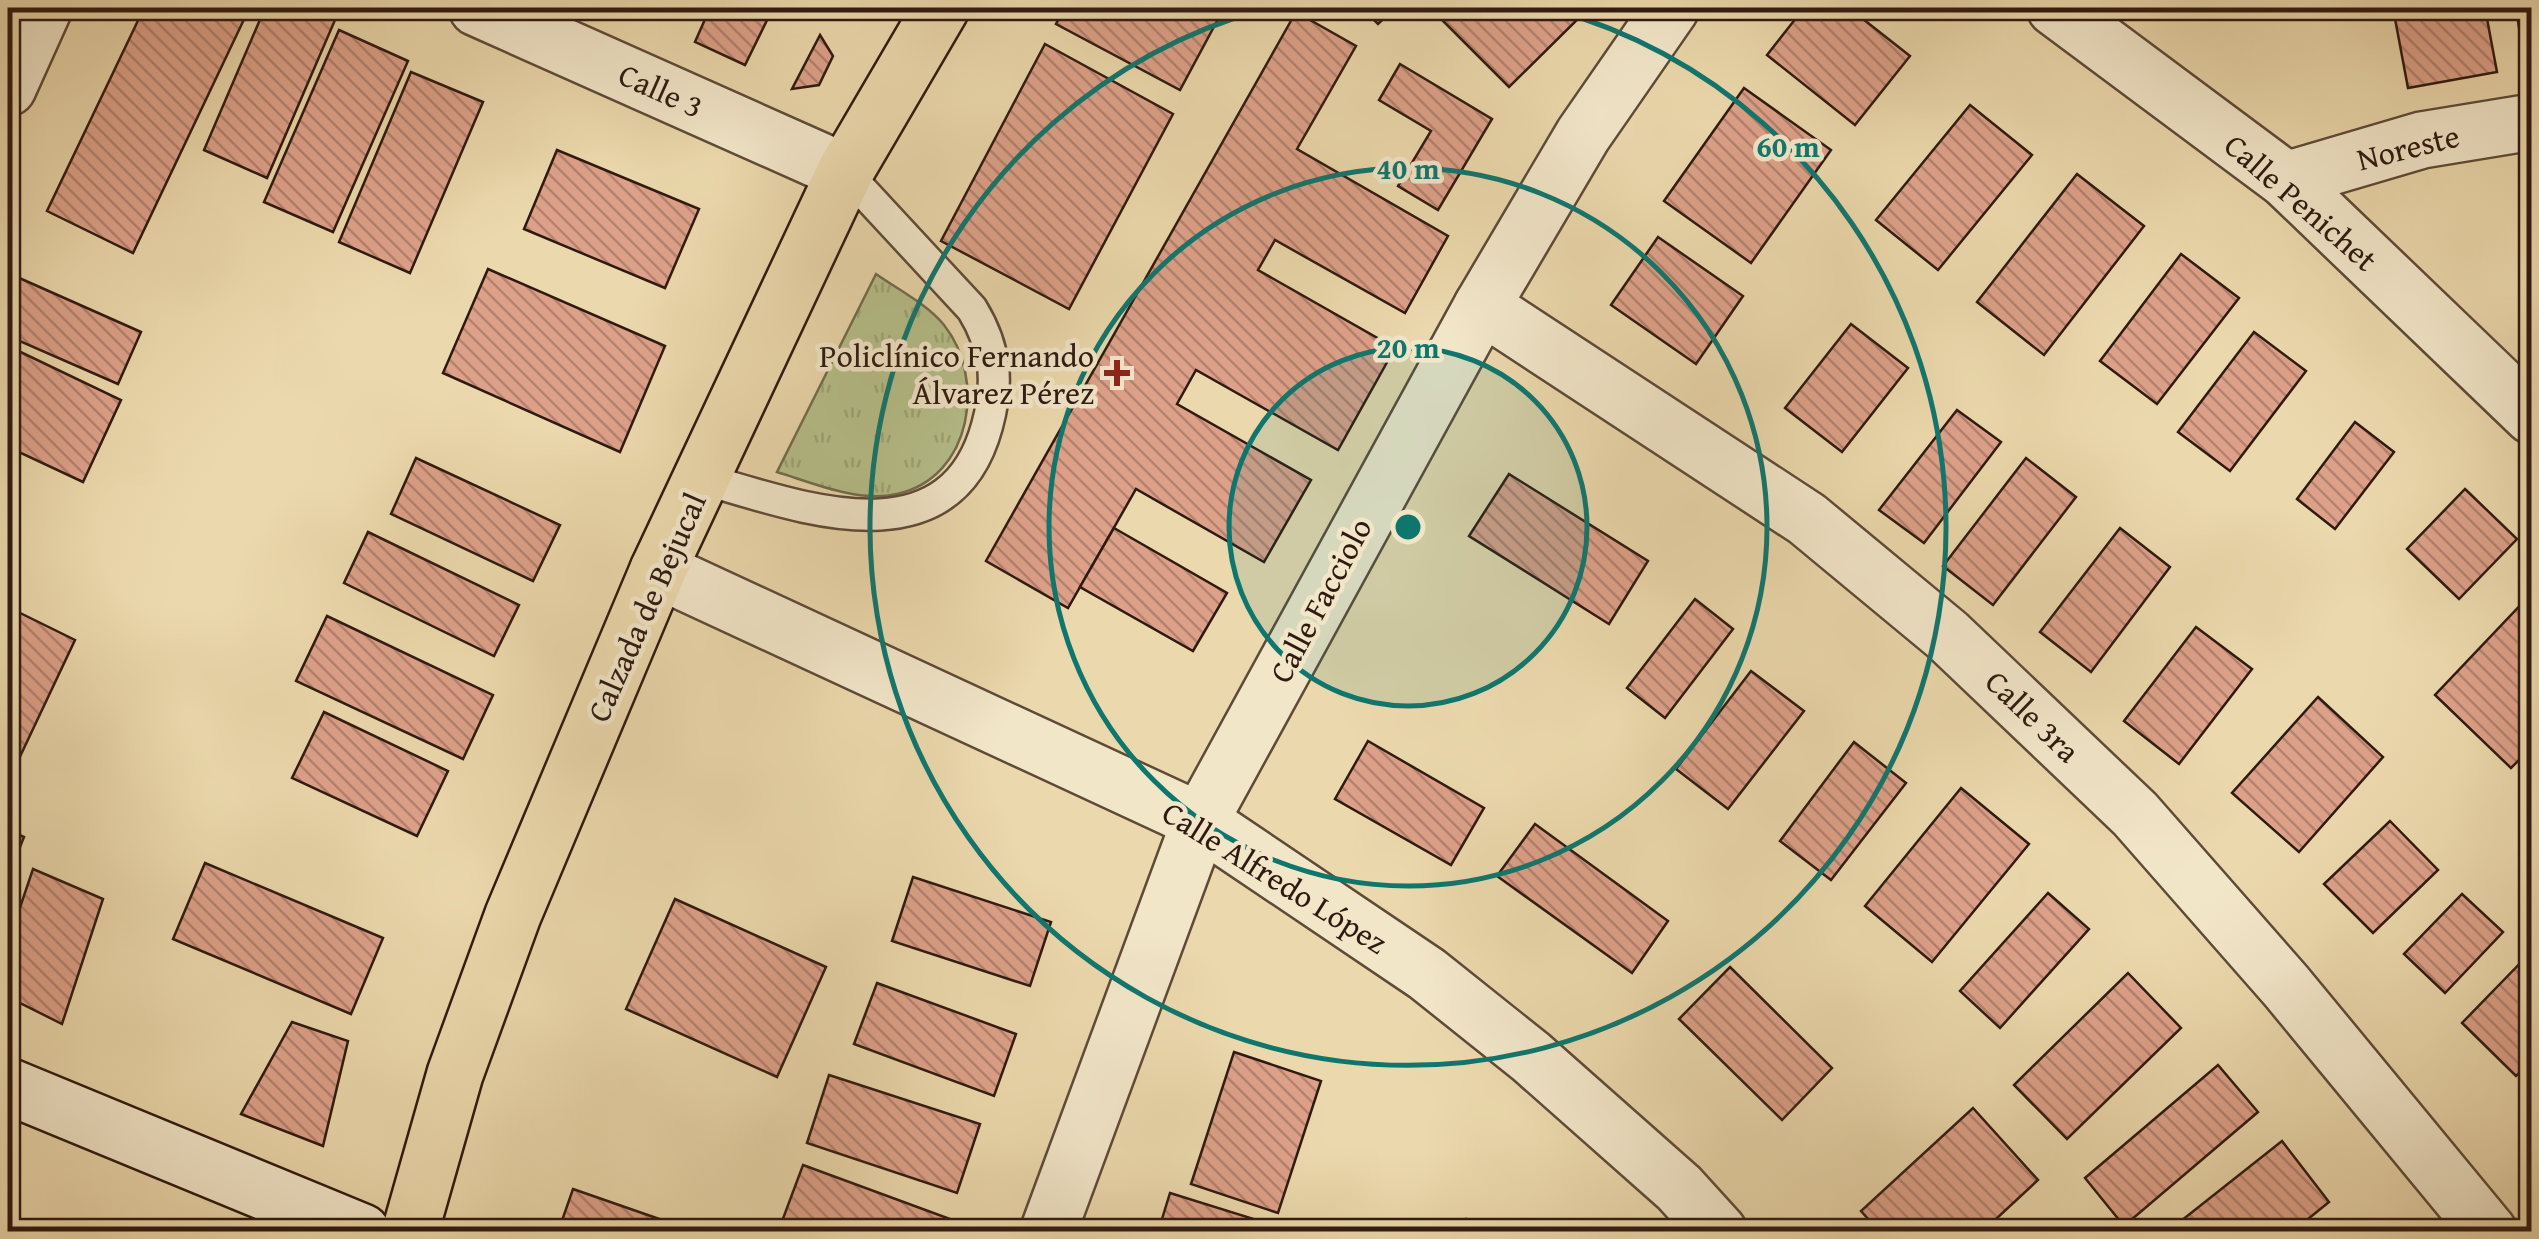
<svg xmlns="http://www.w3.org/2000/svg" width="2539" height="1239" font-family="'Gentium Book Plus',serif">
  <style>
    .grass { fill: url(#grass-tufts); stroke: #726c4e; stroke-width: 2.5 }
    .building { fill: url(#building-back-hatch); stroke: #2f1a11; stroke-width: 2.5 }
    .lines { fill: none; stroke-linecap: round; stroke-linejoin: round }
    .lane-casing { stroke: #5e4a38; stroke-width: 35 }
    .street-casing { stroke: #5e4a38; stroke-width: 60 }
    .secondary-casing { stroke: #2f1a11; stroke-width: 60 }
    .primary-casing { stroke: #2f1a11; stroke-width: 60 }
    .lane { stroke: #f2e6c9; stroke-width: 30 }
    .street { stroke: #f2e6c9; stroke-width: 55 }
    .secondary { stroke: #f2e6c9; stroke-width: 55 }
    .primary { stroke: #ebd8ac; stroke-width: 55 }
    .ring { fill: none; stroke: #0f766e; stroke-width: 5 }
    .poi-dot { fill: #8f2418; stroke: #f2e6c9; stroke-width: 4 }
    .labels { text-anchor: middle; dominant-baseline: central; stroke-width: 9; stroke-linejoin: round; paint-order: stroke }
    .street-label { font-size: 32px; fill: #2f1a11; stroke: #f2e6c9 }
    .poi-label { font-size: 32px; fill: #2f1a11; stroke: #f2e6c9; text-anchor: end }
    .centre { fill: #0f766e; stroke: #f2e6c9; stroke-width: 5 }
    .ring-label { font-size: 30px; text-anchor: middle; font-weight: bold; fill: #0f766e; stroke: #f2e6c9; stroke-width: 9; stroke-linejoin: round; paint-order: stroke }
  </style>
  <defs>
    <pattern id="grass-tufts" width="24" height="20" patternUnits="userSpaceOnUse" patternTransform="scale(2.5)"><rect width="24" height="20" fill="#b6bf8a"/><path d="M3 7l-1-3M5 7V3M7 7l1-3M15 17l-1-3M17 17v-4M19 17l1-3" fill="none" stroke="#9da476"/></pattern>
    <pattern id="building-back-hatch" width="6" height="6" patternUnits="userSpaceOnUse" patternTransform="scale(2.5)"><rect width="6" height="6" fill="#dda189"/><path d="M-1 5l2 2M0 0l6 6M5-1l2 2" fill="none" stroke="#b4826f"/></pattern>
  </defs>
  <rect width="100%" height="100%" fill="#ebd8ac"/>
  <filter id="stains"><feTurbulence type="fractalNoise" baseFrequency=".002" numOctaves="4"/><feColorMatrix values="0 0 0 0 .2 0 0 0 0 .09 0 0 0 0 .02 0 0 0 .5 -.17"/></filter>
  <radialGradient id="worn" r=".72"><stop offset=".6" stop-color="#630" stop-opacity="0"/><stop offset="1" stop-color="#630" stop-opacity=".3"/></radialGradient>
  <path class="grass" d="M876 274C897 289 927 304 944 325 986 378 973 477 897 494 859 503 813 483 777 472Z"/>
  <g class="building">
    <path d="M144 8 248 11 133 253 47 211Z"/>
    <path d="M265 8H306L335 20 267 178 204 150Z"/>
    <path d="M710 8H773L745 65 695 42Z"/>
    <path d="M1064 8H1224L1180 90 1056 24Z"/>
    <path d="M1362 8H1395L1378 24Z"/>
    <path d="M1430 8H1589L1509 87Z"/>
    <path d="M1804 8H1849L1910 56 1855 125 1767 55Z"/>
    <path d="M2393 8H2485L2497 72 2408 88Z"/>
    <path d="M2516 8H2532V53L2523 54Z"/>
    <path d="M1296 12 1356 46 1297 149 1448 236 1405 313 1275 240 1258 270 1395 348 1338 450 1196 370 1177 404 1311 480 1264 562 1136 489 1068 608 986 561Z"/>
    <path d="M339 30 408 61 333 232 264 202Z"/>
    <path d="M820 35 833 56 819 85 792 89Z"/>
    <path d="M1045 44 1173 114 1069 309 941 241Z"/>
    <path d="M1400 64 1492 119 1438 210 1398 186 1431 131 1379 100Z"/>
    <path d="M411 72 483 102 410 273 339 242Z"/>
    <path d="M1744 88 1831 150 1751 263 1664 201Z"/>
    <path d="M1970 105 2032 155 1938 270 1876 220Z"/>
    <path d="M557 150 699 209 665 288 524 229Z"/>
    <path d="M2077 174 2144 226 2044 355 1977 302Z"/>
    <path d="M1658 237 1743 296 1696 364 1611 305Z"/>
    <path d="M2181 254 2239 298 2157 404 2100 361Z"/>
    <path d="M488 269 665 346 620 452 443 373Z"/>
    <path d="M8 273 141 332 118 384 8 336Z"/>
    <path d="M1851 324 1908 368 1842 452 1785 408Z"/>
    <path d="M2254 332 2306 371 2230 471 2178 432Z"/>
    <path d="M8 346 121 400 83 482 8 447Z"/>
    <path d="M1957 410 2001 442 1924 543 1879 510Z"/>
    <path d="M2355 422 2394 452 2335 529 2297 499Z"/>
    <path d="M416 458 560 525 533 581 391 514Z"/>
    <path d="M2026 458 2076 497 1993 605 1943 566Z"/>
    <path d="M1509 474 1648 561 1609 624 1469 536Z"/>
    <path d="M2465 489 2517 539 2459 599 2407 549Z"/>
    <path d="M1114 528 1227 593 1193 651 1080 587Z"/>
    <path d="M2120 528 2170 567 2091 672 2040 632Z"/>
    <path d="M368 532 519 605 494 656 344 583Z"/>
    <path d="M2532 593V747L2511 768 2435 695Z"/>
    <path d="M1695 599 1733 629 1665 718 1627 688Z"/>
    <path d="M8 607 75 640 8 782Z"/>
    <path d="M327 616 493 695 463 759 296 681Z"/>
    <path d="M2196 627 2252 669 2179 764 2124 721Z"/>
    <path d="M1751 671 1804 711 1728 809 1676 769Z"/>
    <path d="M2318 697 2383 757 2299 852 2232 793Z"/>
    <path d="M324 712 448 771 417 836 292 778Z"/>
    <path d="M1368 741 1484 808 1451 865 1335 799Z"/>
    <path d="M1854 742 1906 783 1831 880 1780 841Z"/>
    <path d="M1961 788 2029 844 1932 962 1865 906Z"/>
    <path d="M2390 821 2438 870 2373 933 2324 884Z"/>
    <path d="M1535 824 1668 921 1632 973 1497 876Z"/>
    <path d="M8 830 24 837 8 878Z"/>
    <path d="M205 863 383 938 351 1014 173 939Z"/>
    <path d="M33 869 103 899 62 1024 8 997V943Z"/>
    <path d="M913 877 1051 922 1030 986 892 941Z"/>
    <path d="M2048 893 2089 929 2000 1028 1960 991Z"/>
    <path d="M2462 894 2503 932 2445 993 2404 954Z"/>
    <path d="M675 899 826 967 777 1077 626 1009Z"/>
    <path d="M2532 951V1061L2516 1076 2462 1023Z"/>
    <path d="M1730 967 1832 1068 1782 1120 1679 1019Z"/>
    <path d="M2128 973 2181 1028 2067 1139 2014 1085Z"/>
    <path d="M877 983 1016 1034 994 1096 854 1044Z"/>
    <path d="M292 1022 348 1041 323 1146 241 1114Z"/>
    <path d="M1234 1052 1321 1081 1278 1213 1191 1184Z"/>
    <path d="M2218 1065 2258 1112 2124 1226 2085 1178Z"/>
    <path d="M829 1075 980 1124 957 1193 807 1143Z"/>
    <path d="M1973 1108 2038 1180 1982 1232H1880L1861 1211Z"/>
    <path d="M2282 1141 2329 1202 2292 1232H2167Z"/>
    <path d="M803 1165 950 1219 945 1232H778Z"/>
    <path d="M573 1189 688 1229V1232H558Z"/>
    <path d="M1170 1193 1276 1226 1274 1232H1158Z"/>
    <path d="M1466 1219 1480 1232H1455Z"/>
  </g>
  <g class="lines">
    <defs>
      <path id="lane" d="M703 479C798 506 949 565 987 426 999 383 996 348 972 309L845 172"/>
      <g id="street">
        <path d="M477 8 845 172"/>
        <path d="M2055 8 2286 180 2532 416"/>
        <path d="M8 88 44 8"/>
        <path d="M2286 180 2422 140 2532 122"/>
        <path d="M1482 306 1807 519 1947 635 2135 814 2286 986 2489 1232"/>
        <path d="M658 570 1200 821 1427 974 1531 1057 1679 1188 1719 1232"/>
        <path d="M1048 1232 1200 821 1482 306 1583 135 1671 8"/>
      </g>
      <path id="secondary" d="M8 1086 362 1232"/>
      <path id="primary" d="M410 1232 455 1074 513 915 658 570 845 172 941 8"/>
    </defs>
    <use href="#lane" class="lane-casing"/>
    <use href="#street" class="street-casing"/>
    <use href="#secondary" class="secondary-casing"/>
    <use href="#primary" class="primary-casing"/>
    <use href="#lane" class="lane"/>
    <use href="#street" class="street"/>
    <use href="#secondary" class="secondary"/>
    <use href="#primary" class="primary"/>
  </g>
  <circle cx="1408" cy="527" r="179" fill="#0f766e" fill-opacity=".12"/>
  <g class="ring">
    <circle cx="1408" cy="527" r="179"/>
    <circle cx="1408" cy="527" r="359"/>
    <path d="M1552 9A538 538 0 1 1 1264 9"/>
  </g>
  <path class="poi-dot" d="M1112 358h10v10h10v10h-10v10h-10v-10h-10v-10h10z"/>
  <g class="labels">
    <g class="street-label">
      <text transform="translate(661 90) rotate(24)">Calle 3</text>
      <text transform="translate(2408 147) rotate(-14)">Noreste</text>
      <text transform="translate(2301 202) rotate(41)">Calle Penichet</text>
      <text transform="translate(1320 600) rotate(-62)">Calle Facciolo</text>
      <text transform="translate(646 607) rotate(-66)">Calzada de Bejucal</text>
      <text transform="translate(2033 716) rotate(44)">Calle 3ra</text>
      <text transform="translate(1275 877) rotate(32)">Calle Alfredo López</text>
    </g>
    <g class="poi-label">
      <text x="1094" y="355">Policlínico Fernando<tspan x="1094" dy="37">Álvarez Pérez</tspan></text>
    </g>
  </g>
  <circle cx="1408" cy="527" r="15" class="centre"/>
  <g class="ring-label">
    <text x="1788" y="157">60 m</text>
    <text x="1408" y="179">40 m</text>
    <text x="1408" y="358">20 m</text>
  </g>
  <rect width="2539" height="1239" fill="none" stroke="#ebd8ac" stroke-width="40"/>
  <rect x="10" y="10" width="2519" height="1219" fill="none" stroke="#2f1a11" stroke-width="5"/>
  <rect x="20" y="20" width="2499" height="1199" fill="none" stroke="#2f1a11" stroke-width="2.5"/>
  <rect width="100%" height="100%" filter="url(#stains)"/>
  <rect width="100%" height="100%" fill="url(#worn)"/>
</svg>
